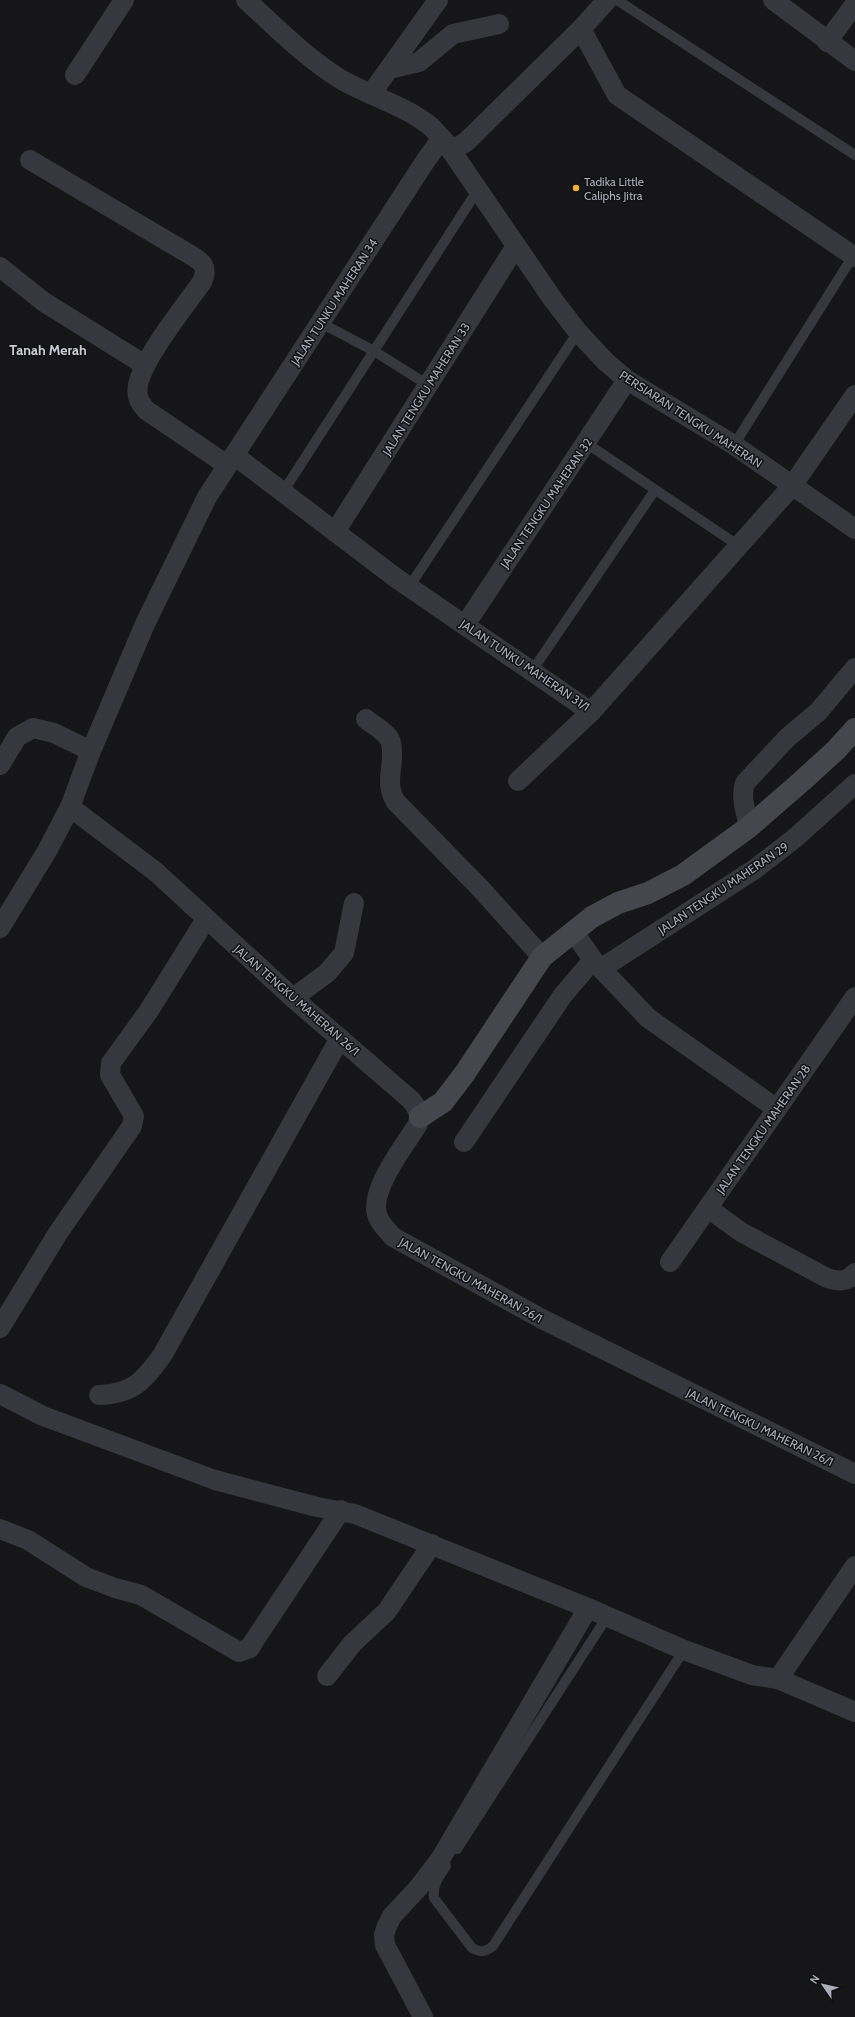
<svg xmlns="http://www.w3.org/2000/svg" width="855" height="2017" font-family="Cabin,sans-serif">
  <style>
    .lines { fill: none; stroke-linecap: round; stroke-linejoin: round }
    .lane { stroke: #37383d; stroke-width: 10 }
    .street { stroke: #37383d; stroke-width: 20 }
    .secondary { stroke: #45474d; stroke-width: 22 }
    .poi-dot { fill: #f2b134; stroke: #111113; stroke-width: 1.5 }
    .labels { text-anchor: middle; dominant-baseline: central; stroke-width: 3; stroke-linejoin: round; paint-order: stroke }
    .poi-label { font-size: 12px; fill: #a8adb8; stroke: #111113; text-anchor: start }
    .street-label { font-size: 12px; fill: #a8adb8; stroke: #111113 }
    .quarter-label { font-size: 14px; font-weight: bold; fill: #c9ccd4; stroke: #111113 }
  </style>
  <rect width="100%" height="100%" fill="#161618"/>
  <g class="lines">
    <g class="lane">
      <path d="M617 0 855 155"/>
      <path d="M321 323 374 351 428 385"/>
      <path d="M586 443 739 546"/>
      <path d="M734 445 853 256"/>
      <path d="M283 492 477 191"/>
      <path d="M409 587 578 332"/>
      <path d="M532 671 655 490"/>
      <path d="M457 1849 607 1617"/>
      <path d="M446 1866C439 1877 432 1885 434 1898L472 1948C481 1953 485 1952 493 1946L684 1650"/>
    </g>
    <g class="street">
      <path d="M246 0C277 28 306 58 342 80 370 96 403 105 429 125 435 130 440 137 446 143L554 301 578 332 605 361 627 380 734 445 855 529"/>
      <path d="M773 0 855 61"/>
      <path d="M581 29 617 95 855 257"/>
      <path d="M827 42 855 4"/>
      <path d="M389 69 419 62 453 34 499 24"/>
      <path d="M75 75 124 0"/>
      <path d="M371 94 438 0"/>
      <path d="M452 150 466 142 581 29 607 0"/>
      <path d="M30 160 189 254C202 262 209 266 202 282 185 306 143 358 138 385 136 396 139 402 146 410L227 465"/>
      <path d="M0 267 44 302 145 365"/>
      <path d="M234 455 396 578 591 712"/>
      <path d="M335 532 516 246"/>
      <path d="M465 625 627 380"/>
      <path d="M366 719C374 726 389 733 391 743 396 764 383 782 396 802L481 889 542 957"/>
      <path d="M0 765 17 737 33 728 54 733 91 751"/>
      <path d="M518 781 591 712 792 486 855 395"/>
      <path d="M70 807 156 872 293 998 411 1100C418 1109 420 1113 418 1124 405 1145 365 1195 379 1219 382 1226 388 1231 393 1237L542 1319 855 1474"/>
      <path d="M749 827C746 812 740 797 745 783L787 738 818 712 855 668"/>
      <path d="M0 928 47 851 70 807 91 751 145 624 207 497 426 160 442 138"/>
      <path d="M573 931 593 960 648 1018 777 1109"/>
      <path d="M602 968 755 869 795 838 855 784"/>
      <path d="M293 998 327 973 344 953 354 903"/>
      <path d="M464 1142 563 995 593 960"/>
      <path d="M708 1208 741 1232 827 1278C837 1281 847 1283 855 1273"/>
      <path d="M670 1262 855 997"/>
      <path d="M0 1328 58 1233 132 1126 134 1116 110 1075 111 1063 148 1012 206 919"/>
      <path d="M0 1394 43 1416 215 1480 317 1507 355 1514 588 1608 684 1650 752 1675 778 1679 855 1712"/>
      <path d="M99 1395C133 1394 145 1380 163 1354L340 1038"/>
      <path d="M0 1529 28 1540 86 1577 115 1588 141 1595 239 1652 250 1648 254 1641 341 1510"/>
      <path d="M327 1676 352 1644 387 1611 432 1544"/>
      <path d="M778 1679 855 1566"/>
      <path d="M423 2017 385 1945 384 1935 387 1926 392 1916 419 1887 441 1858 588 1608"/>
    </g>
    <path class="secondary" d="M420 1117 443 1102 465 1073 542 957 592 917 618 903 648 893 683 875 749 827 802 781 836 750 855 729"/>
  </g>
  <circle class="poi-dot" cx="576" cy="188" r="4"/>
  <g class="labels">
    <g class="poi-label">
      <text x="584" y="181">Tadika Little<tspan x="584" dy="14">Caliphs Jitra</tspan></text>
    </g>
    <g class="street-label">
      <text transform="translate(334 302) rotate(-57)">JALAN TUNKU MAHERAN 34</text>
      <text transform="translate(426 389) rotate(-58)">JALAN TENGKU MAHERAN 33</text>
      <text transform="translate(691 419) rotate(33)">PERSIARAN TENGKU MAHERAN</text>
      <text transform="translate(546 503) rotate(-56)">JALAN TENGKU MAHERAN 32</text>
      <text transform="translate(525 665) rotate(34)">JALAN TUNKU MAHERAN 31/1</text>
      <text transform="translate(723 888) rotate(-34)">JALAN TENGKU MAHERAN 29</text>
      <text transform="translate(297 1000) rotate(41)">JALAN TENGKU MAHERAN 26/1</text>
      <text transform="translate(763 1129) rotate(-55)">JALAN TENGKU MAHERAN 28</text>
      <text transform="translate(471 1280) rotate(29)">JALAN TENGKU MAHERAN 26/1</text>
      <text transform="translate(760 1427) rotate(26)">JALAN TENGKU MAHERAN 26/1</text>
    </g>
    <g class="quarter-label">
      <text x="48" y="350">Tanah Merah</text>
    </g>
  </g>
  <g transform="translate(823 1985) rotate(304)" stroke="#111113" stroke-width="3" paint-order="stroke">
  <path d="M0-3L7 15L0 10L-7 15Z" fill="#a8adb8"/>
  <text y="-6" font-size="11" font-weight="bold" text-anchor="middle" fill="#a8adb8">N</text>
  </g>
</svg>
